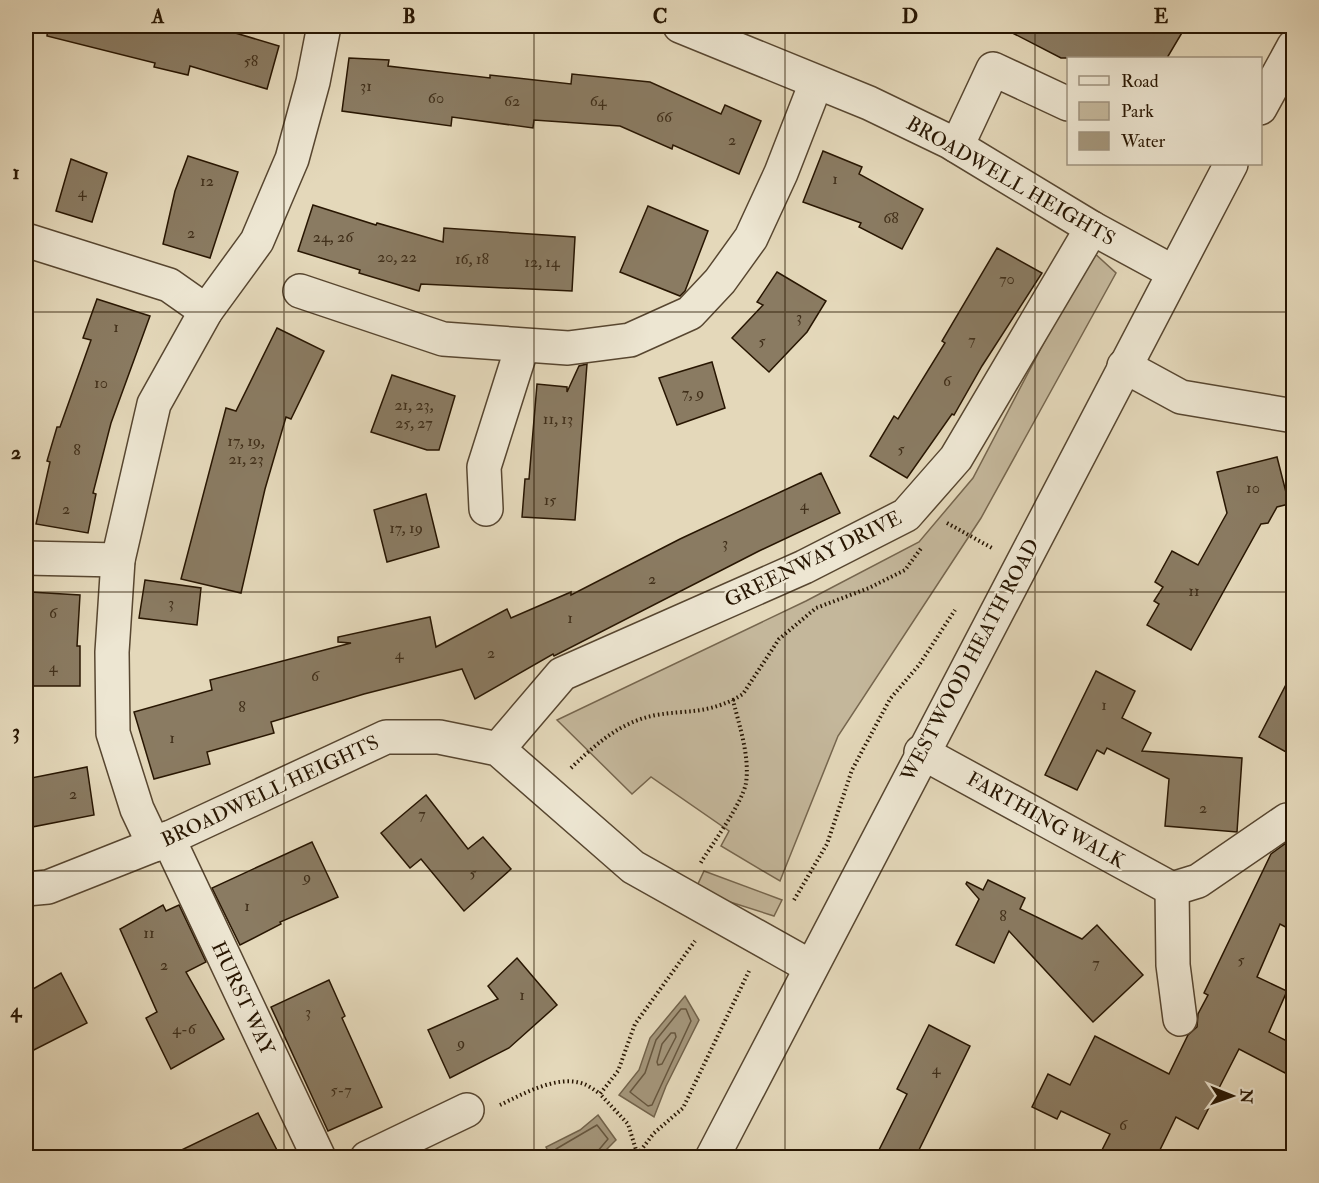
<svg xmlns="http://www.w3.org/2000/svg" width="1319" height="1183" font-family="'IM FELL Double Pica',serif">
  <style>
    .green { fill: #c4b79b; stroke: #76664e; stroke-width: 1.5 }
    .water { fill: #a4967b; stroke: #72634b; stroke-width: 1.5 }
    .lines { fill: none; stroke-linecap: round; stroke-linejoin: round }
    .shore { stroke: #66563e; stroke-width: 1.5 }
    .building { fill: #8a7b62; stroke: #281602; stroke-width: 1.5 }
    .minor-casing { stroke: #574630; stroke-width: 36 }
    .path { stroke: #281602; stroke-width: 4; stroke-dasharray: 1.5 3; stroke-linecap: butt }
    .minor { stroke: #ede6d2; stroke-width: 33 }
    .grid { fill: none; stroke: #281602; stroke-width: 1.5; stroke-opacity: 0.55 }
    .labels { text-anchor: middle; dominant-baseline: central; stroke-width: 5; stroke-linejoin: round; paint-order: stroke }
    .number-label { font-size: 16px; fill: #402f1a }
    .street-label { font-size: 20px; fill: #281602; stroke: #ede6d2 }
    .neatline { fill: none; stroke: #281602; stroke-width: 2 }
    .grid-label { font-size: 20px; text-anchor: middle; font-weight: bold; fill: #281602 }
  </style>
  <rect width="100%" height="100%" fill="#e4d8ba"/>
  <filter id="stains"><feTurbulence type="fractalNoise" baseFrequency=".00333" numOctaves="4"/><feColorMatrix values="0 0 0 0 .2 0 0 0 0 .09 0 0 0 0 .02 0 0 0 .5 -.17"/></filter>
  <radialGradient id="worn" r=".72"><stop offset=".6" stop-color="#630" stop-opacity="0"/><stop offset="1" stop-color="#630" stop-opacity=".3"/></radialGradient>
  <g class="green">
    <path d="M1092 251 1116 273 981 518 838 736 780 881 721 846 729 831 651 777 632 794 557 720 806 601 919 542 973 478Z"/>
    <path d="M704 871 782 900 774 916 727 901 697 886Z"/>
  </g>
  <g class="water">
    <path d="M685 996 699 1020 666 1086 654 1117 619 1095 639 1070 650 1038Z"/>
    <path d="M598 1115 616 1140 599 1157H551L546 1147 580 1130Z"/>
  </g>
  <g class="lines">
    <g class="shore">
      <path d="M681 1009H686L691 1021 652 1105 648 1106 630 1092 645 1073 656 1040Z"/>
      <path d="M671 1033H675L676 1037 662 1064 658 1065 657 1062 662 1044Z"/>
      <path d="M556 1158V1149L597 1125 608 1139 597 1152 596 1158"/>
    </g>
  </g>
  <g class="building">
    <path d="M48 26H212L279 46 267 89 190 66 188 75 154 67 155 63 47 36Z"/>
    <path d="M999 26H1186L1167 58H1061Z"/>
    <path d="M349 58 389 60 388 66 490 78V75L571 84 572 74 650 82 721 114 725 105 761 121 739 174 673 145 672 149 620 126 534 120 533 128 452 117 451 126 342 111Z"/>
    <path d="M823 151 862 167 859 174 923 209 902 249 859 227 861 223 803 202Z"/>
    <path d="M188 156 238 172 210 258 163 244 175 191Z"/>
    <path d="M71 159 107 173 92 222 56 211Z"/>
    <path d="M313 205 376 225 377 223 443 242 444 228 575 237 572 291 421 284 419 291 359 273 360 270 298 251Z"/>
    <path d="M648 206 708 231 685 291 680 296 620 272Z"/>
    <path d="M997 248 1042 273 982 366 954 415 952 414 907 478 870 456 894 416 898 419 945 343 942 341Z"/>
    <path d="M777 272 826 301 807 332 769 372 732 338 763 305 757 302Z"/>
    <path d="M97 299 150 316 111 423 93 493 96 494 88 533 36 524 50 462 47 461 57 427H60L91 340 83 338Z"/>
    <path d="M277 328 324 351 291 419 286 417 265 489 241 593 181 579 226 408 236 411Z"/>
    <path d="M712 362 725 408 677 425 659 378Z"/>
    <path d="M587 364 575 520 522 517 525 479H529L537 384 567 387V392L579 366Z"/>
    <path d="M392 375 455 396 439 450H427L371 432Z"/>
    <path d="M1277 457 1289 504 1277 507 1268 523 1261 524 1191 650 1147 625 1159 604 1154 601 1163 587 1155 582 1172 551 1198 565 1227 513 1217 472Z"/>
    <path d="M821 473 840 513 759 551 554 656 553 654 475 699 462 669 364 694 271 722 274 733 207 752 210 764 154 779 134 712 212 690 210 680 351 643 338 642V637L430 617 436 647 507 609 511 618 571 592V595L680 539Z"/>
    <path d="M426 494 439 547 387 562 374 510Z"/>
    <path d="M145 580 201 588 197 625 139 618Z"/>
    <path d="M30 592 80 595 77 646H80V686H26Z"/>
    <path d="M1096 671 1135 691 1122 718 1151 733 1142 751 1242 758 1237 832 1165 826 1169 779 1107 748 1104 754 1097 750 1077 790 1045 775Z"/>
    <path d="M1293 671V737L1286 752 1259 737Z"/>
    <path d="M87 767 94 815 32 827 26 779Z"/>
    <path d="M426 795 468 849 483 837 511 869 464 911 421 859 410 868 381 833Z"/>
    <path d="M1293 838V931L1280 924 1257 977 1287 991 1269 1032 1293 1044V1056L1285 1073 1239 1049 1198 1129 1176 1117 1156 1158H1098L1110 1134 1061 1111 1057 1119 1032 1107 1048 1074 1070 1085 1095 1036 1169 1074 1188 1035 1197 1027 1198 1014 1208 995 1204 993 1271 854Z"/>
    <path d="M312 842 338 897 280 922 281 924 240 945 212 888Z"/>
    <path d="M988 880 1025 898 1020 909 1082 939 1097 925 1143 975 1093 1022 1009 931 994 963 956 945 979 899 966 884 967 882 983 890Z"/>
    <path d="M163 905 166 911 179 905 206 962 186 972 224 1039 171 1069 146 1018 157 1012 120 929Z"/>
    <path d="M517 958 557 1005 509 1048 450 1078 428 1030 498 999 488 986Z"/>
    <path d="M61 973 87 1023 26 1054V993Z"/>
    <path d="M329 980 345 1016 342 1018 382 1107 328 1131 271 1007Z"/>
    <path d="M929 1025 970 1046 915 1158H875L907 1094 897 1089Z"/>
    <path d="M258 1113 281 1158H165Z"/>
  </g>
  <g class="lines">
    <defs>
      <g id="minor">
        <path d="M680 26 869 103 950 142 1092 228 1173 272"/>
        <path d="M1260 108 1294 46"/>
        <path d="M957 146 993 69 1068 104"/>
        <path d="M26 240 169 285 206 311"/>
        <path d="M300 291 443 339 568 348 630 340 690 313 720 281 751 238 781 173 816 83"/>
        <path d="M1124 366 1181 397 1294 416"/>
        <path d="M486 509 484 467 522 347"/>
        <path d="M26 558 118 560"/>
        <path d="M498 749 562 674 804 567 906 515 956 458 1092 228"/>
        <path d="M921 752 1172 889 1173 965 1180 1019"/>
        <path d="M168 838 319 1158"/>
        <path d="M154 845 137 809 113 733 112 652 118 560 154 404 206 311 257 241 292 159 313 82 324 26"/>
        <path d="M26 889 48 887 154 845 386 737H439L498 749 633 867 811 967"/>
        <path d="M1172 889 1198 881 1287 820"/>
        <path d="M367 1158 467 1110"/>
        <path d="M712 1158 1231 164"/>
      </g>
    </defs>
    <use href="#minor" class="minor-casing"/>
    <g class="path">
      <path d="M947 523 992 548"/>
      <path d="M733 700 743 694 779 639 816 608 869 588 905 570 922 547"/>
      <path d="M571 768C596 744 620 722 656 715 687 710 702 714 733 700 739 725 750 756 746 783 742 804 712 844 700 864"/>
      <path d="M794 900 827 844 852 770 890 699 919 665 955 610"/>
      <path d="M500 1105C523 1094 558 1074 584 1084 589 1086 595 1090 600 1094"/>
      <path d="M637 1153 628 1124 600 1094 618 1071 635 1024 695 941"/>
      <path d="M635 1158 654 1133 683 1108 749 971"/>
    </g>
    <use href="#minor" class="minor"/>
  </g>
  <path class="grid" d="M284 26V1158M534 26V1158M785 26V1158M1035 26V1158M26 312H1294M26 592H1294M26 871H1294"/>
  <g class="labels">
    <g class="number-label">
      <text x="251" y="61">58</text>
      <text x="366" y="86">31</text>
      <text x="436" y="98">60</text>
      <text x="512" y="101">62</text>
      <text x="598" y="101">64</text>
      <text x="664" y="117">66</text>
      <text x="732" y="140">2</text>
      <text x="835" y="179">1</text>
      <text x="207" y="181">12</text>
      <text x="82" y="192">4</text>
      <text x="891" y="218">68</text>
      <text x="191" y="233">2</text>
      <text x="333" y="237">24, 26</text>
      <text x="397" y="257">20, 22</text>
      <text x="472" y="259">16, 18</text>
      <text x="542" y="262">12, 14</text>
      <text x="1007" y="279">70</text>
      <text x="799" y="317">3</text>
      <text x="116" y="327">1</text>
      <text x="972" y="340">7</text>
      <text x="762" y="341">5</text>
      <text x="947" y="381">6</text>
      <text x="101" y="383">10</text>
      <text x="693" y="393">7, 9</text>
      <text x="414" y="405">21, 23,<tspan x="414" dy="18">25, 27</tspan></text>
      <text x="558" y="419">11, 13</text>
      <text x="246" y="441">17, 19,<tspan x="246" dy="18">21, 23</tspan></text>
      <text x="901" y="449">5</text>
      <text x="77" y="450">8</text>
      <text x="1253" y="488">10</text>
      <text x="550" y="500">15</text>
      <text x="804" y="505">4</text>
      <text x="66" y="509">2</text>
      <text x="406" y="528">17, 19</text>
      <text x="725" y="543">3</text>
      <text x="652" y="579">2</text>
      <text x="1194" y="591">11</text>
      <text x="171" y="603">3</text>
      <text x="53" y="613">6</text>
      <text x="570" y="618">1</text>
      <text x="491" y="653">2</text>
      <text x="399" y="654">4</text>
      <text x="53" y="667">4</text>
      <text x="315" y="676">6</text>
      <text x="1104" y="705">1</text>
      <text x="242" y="707">8</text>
      <text x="172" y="738">1</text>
      <text x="73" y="794">2</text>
      <text x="1203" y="808">2</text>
      <text x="422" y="814">7</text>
      <text x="473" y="873">5</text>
      <text x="307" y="877">9</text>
      <text x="247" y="906">1</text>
      <text x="1003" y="916">8</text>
      <text x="149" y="933">11</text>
      <text x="1241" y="960">5</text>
      <text x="1096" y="963">7</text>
      <text x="164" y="965">2</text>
      <text x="522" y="995">1</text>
      <text x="308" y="1012">3</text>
      <text x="184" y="1029">4-6</text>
      <text x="461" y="1043">9</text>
      <text x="936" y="1069">4</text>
      <text x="341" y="1090">5-7</text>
      <text x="1123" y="1125">6</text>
    </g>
    <g class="street-label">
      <text transform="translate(1011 181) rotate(30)">BROADWELL HEIGHTS</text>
      <text transform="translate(813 559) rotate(-26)">GREENWAY DRIVE</text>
      <text transform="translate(970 660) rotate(-62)">WESTWOOD HEATH ROAD</text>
      <text transform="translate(270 791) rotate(-25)">BROADWELL HEIGHTS</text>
      <text transform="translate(1046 820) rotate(29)">FARTHING WALK</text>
      <text transform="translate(243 998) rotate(65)">HURST WAY</text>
    </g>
  </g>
  <rect width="1319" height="1183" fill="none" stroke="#e4d8ba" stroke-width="66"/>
  <rect x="1067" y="57" width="195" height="108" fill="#ede6d2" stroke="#9e937f" stroke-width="1.5"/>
  <rect x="1079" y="76" width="30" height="9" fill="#ede6d2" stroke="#9e937f" stroke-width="1.5"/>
  <text x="1121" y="87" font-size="18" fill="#281602">Road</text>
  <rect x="1079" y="102" width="30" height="18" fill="#c4b79b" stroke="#9e937f" stroke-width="1.5"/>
  <text x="1121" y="117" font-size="18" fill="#281602">Park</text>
  <rect x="1079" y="132" width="30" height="18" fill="#a4967b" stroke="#9e937f" stroke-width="1.5"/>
  <text x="1121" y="147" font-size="18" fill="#281602">Water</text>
  <g transform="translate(1232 1096) rotate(91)" stroke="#ede6d2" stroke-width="4.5" paint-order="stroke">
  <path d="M0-4.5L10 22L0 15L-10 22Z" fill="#281602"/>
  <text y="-9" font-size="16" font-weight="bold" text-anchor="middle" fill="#281602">N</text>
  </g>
  <rect x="33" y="33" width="1253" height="1117" class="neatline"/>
  <g class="grid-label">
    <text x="158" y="23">A</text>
    <text x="409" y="23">B</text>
    <text x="660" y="23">C</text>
    <text x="910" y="23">D</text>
    <text x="1161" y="23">E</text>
    <text x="16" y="179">1</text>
    <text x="16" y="459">2</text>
    <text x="16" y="738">3</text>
    <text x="16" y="1017">4</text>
  </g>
  <rect width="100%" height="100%" filter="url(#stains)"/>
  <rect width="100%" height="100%" fill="url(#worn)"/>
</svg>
